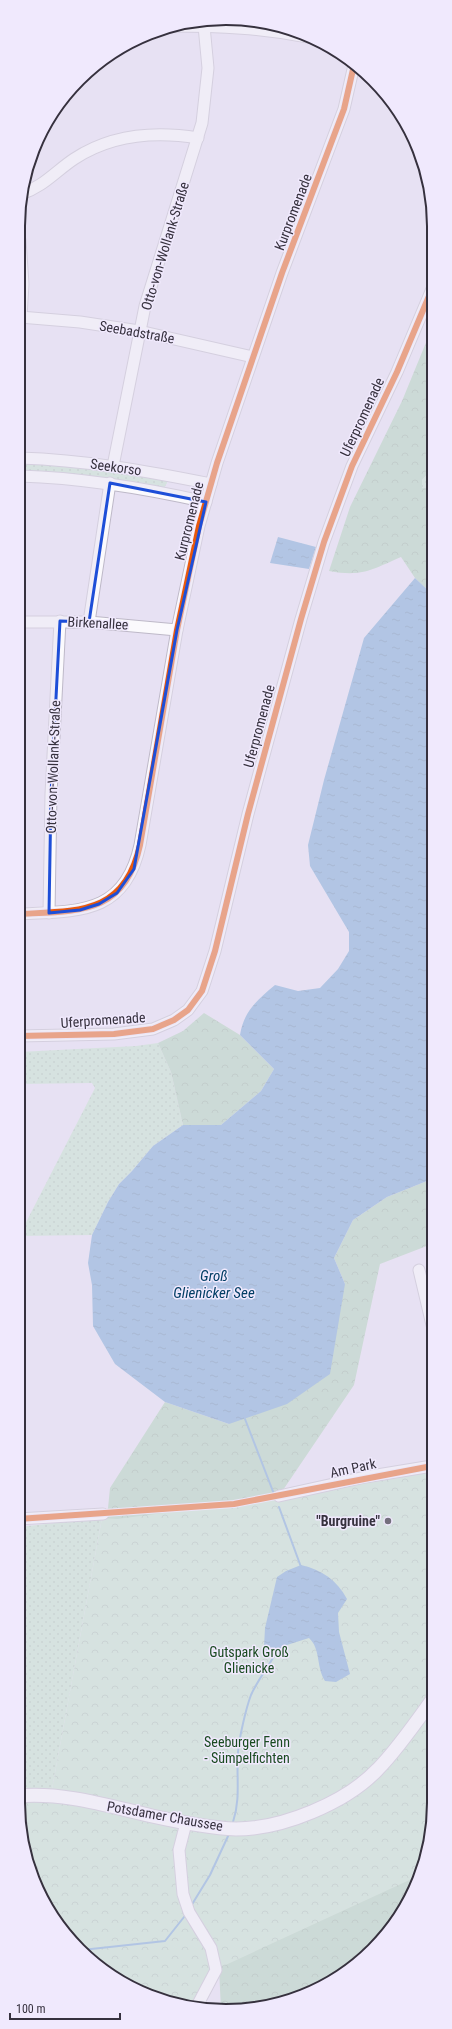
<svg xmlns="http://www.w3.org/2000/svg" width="452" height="2029" font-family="'Roboto Condensed',sans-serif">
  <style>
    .grass { fill: url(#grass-dots) }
    .forest { fill: url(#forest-crowns) }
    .park { fill: url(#park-crowns) }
    .water { fill: url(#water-ripples) }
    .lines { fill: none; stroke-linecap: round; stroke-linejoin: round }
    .stream { stroke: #71a3d2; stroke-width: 2 }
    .minor-casing { stroke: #beb9c8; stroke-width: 13 }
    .major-casing { stroke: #beb9c8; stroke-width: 15 }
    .minor { stroke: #fbfafd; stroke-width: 11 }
    .major { stroke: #fbfafd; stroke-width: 13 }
    .cycleway-casing { stroke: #f0e9fd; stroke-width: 8 }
    .cycleway { stroke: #e8590c; stroke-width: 6 }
    .marked { fill: none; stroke: #1d4ed8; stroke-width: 3; stroke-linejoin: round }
    .poi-dot { fill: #746f7d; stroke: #f0e9fd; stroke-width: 1.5 }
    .labels { text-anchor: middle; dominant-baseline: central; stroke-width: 3; stroke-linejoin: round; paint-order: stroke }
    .street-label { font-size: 14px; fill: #36313e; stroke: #f0e9fd }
    .poi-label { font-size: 14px; font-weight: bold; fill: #36313e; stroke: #f0e9fd; text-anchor: end }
    .park-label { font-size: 14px; fill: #194a20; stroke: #f0e9fd }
    .water-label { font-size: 15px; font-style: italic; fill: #003d64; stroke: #f0e9fd }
    .rim { fill: none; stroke: #36313e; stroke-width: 2 }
  </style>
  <defs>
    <pattern id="grass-dots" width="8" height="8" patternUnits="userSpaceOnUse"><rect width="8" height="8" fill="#c2e2ca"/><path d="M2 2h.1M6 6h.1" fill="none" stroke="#a7c2af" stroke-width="1.8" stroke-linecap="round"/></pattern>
    <pattern id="forest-crowns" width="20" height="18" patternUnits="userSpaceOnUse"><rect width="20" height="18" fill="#acd0b5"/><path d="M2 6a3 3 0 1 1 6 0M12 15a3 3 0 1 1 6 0" fill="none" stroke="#95b39d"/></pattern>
    <pattern id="park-crowns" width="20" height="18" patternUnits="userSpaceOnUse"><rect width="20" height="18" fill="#c2e2ca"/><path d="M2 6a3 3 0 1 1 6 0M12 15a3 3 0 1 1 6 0" fill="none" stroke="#a7c2af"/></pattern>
    <pattern id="water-ripples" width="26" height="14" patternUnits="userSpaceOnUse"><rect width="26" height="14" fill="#71a3d2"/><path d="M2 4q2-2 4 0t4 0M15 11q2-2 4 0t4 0" fill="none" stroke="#5e85ac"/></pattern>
  </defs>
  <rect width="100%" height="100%" fill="#e7e1f3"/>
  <g class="grass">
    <path d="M20 461 48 462 167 480V483L164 488 20 472Z"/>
    <path d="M432 469V487L422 488V480Z"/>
    <path d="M158 1043 171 1072 183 1125 153 1146 132 1171 119 1184 108 1202 92 1235 19 1236 95 1088 92 1083 19 1084V1052L136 1046Z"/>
    <path d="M102 1518 52 1789 18 1791V1527Z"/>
  </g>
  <g class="forest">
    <path d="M432 328V469L422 480V488L432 487V594L415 578 401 557C371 570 362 577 329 571L350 507 402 401Z"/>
    <path d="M204 1013 240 1035 274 1069 261 1091 221 1125H183L171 1072 158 1043 183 1031Z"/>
    <path d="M432 1179V1244L380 1264 354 1385 279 1496 432 1830 406 1907 353 1968 280 2004 221 2010 219 1968 102 1518 108 1508 110 1488 165 1402 229 1424 345 1284 334 1258 353 1220 387 1197Z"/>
  </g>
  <path class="park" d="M432 1466V1830L416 1877 219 1968 197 2006 134 1990 70 1940 34 1882 18 1803V1791L52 1789 102 1518 117 1519 248 1502Z"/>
  <g class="water">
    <path d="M278 537 316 547 309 569 270 563Z"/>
    <path d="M415 578 432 594V1179L387 1197 353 1220 334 1258 345 1284 330 1374 287 1404 229 1424 165 1402 115 1364 93 1326 92 1285 88 1263 92 1235 108 1202 119 1184 132 1171 153 1146 183 1125H221L261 1091 274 1069 240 1035C244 1011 256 1001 275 985L298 991 320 988 338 969 349 951V932L310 866 308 845 324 780 364 638Z"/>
    <path d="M301 1565C322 1570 337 1580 347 1599L338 1613 339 1632 350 1674 336 1682 325 1681C316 1667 321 1649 309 1638L287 1645 283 1654 274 1657 268 1656 264 1647 265 1628 277 1577 286 1571Z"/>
  </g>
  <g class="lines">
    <g class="stream">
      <path d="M245 1419 274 1494"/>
      <path d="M279 1507 301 1567"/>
      <path d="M233 1822C241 1798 236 1776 238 1752 239 1739 246 1708 251 1695 257 1681 267 1669 274 1656"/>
      <path d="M191 1906 210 1875 229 1834"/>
      <path d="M82 1950 165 1941 184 1917"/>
    </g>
    <defs>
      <g id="minor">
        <path d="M170 26C220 26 263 28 313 38"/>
        <path d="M21 194C43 187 56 171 74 159 112 134 155 131 198 138"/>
        <path d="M20 240 23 284 21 317"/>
        <path d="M20 317 80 322 139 331 253 357"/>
        <path d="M20 458C84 460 147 471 211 484"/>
        <path d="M113 466 145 306 202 123 208 68 204 26"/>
        <path d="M20 476C83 478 144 488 206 502"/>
        <path d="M19 622H89L177 630"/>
        <path d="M89 622 110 483"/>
        <path d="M49 913 51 794 60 621"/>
        <path d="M19 914C78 911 125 915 140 845L177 630 199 526 217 463 282 273 344 109 354 65"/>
        <path d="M19 1036 114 1034 153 1029 174 1020 188 1010 202 991 215 951 248 814 301 619 324 542 352 466 397 372 432 289"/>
        <path d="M419 1270 432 1325"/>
        <path d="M279 1496 365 1477 432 1466"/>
        <path d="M18 1519 103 1514"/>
        <path d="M186 1823 179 1850 183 1894 189 1912 211 1948 216 1970 197 2006"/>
      </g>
      <path id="major" d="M18 1796C64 1792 108 1806 152 1816 179 1822 208 1828 236 1829 282 1829 346 1803 378 1769 396 1751 417 1721 432 1700"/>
    </defs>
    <use href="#minor" class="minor-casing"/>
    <use href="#major" class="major-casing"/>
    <use href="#minor" class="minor"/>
    <use href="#major" class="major"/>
    <defs>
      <g id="cycleway">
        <path d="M19 914C78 911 125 915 140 845L177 630 199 526 217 463 282 273 344 109 354 65"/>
        <path d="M19 1036 114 1034 153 1029 174 1020 188 1010 202 991 215 951 248 814 301 619 324 542 352 466 397 372 432 289"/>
        <path d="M18 1519 234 1504 432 1466"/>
      </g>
    </defs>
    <use href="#cycleway" class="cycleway-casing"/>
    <use href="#cycleway" class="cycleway"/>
  </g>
  <path d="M0 0H452V2029H0ZM110 483 206 502 177 630 134 869 117 893 99 904 80 910 49 913 51 794 60 621 89 622Z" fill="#e7e1f3" fill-opacity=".55" fill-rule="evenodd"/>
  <path class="marked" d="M110 483 206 502 177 630 134 869 117 893 99 904 80 910 49 913 51 794 60 621 89 622Z"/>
  <circle class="poi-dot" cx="388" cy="1521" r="4"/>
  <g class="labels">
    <g class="street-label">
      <text transform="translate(293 212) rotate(-69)">Kurpromenade</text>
      <text transform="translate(165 246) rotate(-73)">Otto-von-Wollank-Straße</text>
      <text transform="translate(137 332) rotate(10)">Seebadstraße</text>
      <text transform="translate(362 417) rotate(-65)">Uferpromenade</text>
      <text transform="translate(116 467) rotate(8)">Seekorso</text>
      <text transform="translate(189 521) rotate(-76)">Kurpromenade</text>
      <text transform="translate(98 623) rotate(3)">Birkenallee</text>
      <text transform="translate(259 726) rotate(-75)">Uferpromenade</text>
      <text transform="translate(53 767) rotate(-88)">Otto-von-Wollank-Straße</text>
      <text transform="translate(103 1020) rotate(-4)">Uferpromenade</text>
      <text transform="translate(353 1468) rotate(-12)">Am Park</text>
      <text transform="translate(165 1816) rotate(10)">Potsdamer Chaussee</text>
    </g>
    <g class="poi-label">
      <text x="380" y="1521">"Burgruine"</text>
    </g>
    <g class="park-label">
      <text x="249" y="1652">Gutspark Groß<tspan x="249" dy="16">Glienicke</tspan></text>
      <text x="247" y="1742">Seeburger Fenn<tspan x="247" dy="16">- Sümpelfichten</tspan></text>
    </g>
    <g class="water-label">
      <text x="214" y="1276">Groß<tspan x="214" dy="17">Glienicker See</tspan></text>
    </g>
  </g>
  <path d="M0 0H452V2029H0ZM226 25H226A201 201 0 0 1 427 226V1803A201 201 0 0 1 226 2004H226A201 201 0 0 1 25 1803V226A201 201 0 0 1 226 25Z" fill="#f0e9fd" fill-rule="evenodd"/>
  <path class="rim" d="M226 25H226A201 201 0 0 1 427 226V1803A201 201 0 0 1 226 2004H226A201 201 0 0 1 25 1803V226A201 201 0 0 1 226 25Z"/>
  <path d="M10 2013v6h110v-6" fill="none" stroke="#36313e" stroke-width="2"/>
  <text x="16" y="2013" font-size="12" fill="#36313e" stroke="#f0e9fd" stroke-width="3" paint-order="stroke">100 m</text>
</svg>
